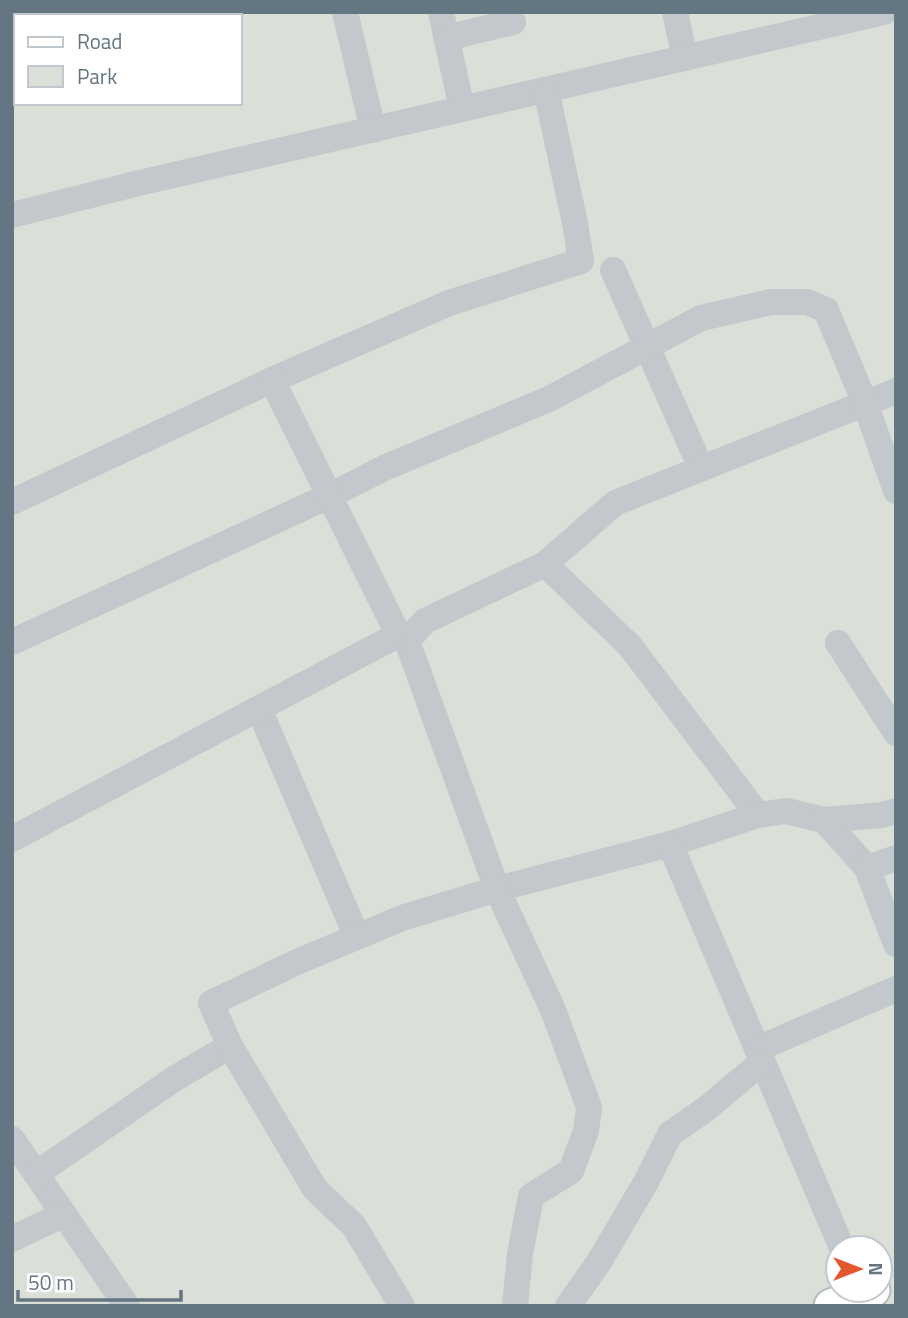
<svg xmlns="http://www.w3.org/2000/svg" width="908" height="1318" font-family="'Titillium Web',sans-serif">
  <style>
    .green { fill: #dadfd7; fill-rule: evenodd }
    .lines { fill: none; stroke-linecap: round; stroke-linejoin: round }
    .major-casing { stroke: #b5babe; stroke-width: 37 }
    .minor { stroke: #c3c8cc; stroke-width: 26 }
    .major { stroke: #fff; stroke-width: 33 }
  </style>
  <rect width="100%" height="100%" fill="#fafaf8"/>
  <path class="green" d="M12 12H896V1306H12ZM16 16H240V103H16ZM838 1248H880V1290H838Z"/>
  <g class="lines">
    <defs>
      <path id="major" d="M831 1306 873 1290"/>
    </defs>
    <use href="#major" class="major-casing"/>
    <g class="minor">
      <path d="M345 12 373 130"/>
      <path d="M441 12 462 109"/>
      <path d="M675 12 685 58"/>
      <path d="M446 38 513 22"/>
      <path d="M12 215 139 183 884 12"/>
      <path d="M613 270 701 468"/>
      <path d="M12 502 272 380 449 303 581 261 575 223 546 90"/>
      <path d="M545 564 630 646 758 815"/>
      <path d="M396 630 407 641 497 889 670 844 758 815 786 811 824 820 867 868 896 944"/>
      <path d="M407 641 425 621 545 564 615 503 896 391"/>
      <path d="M12 642 329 496 384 468 549 399 701 318 771 302H807L826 310 865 403 896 491"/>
      <path d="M838 643 896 733"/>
      <path d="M259 709 357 937"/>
      <path d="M824 820 882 815 896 811"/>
      <path d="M12 839 390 639 396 630 272 380"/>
      <path d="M670 844 842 1248"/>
      <path d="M867 868 896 858"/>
      <path d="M757 1049 896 989"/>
      <path d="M12 1139 127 1306"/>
      <path d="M36 1174 174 1079 230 1046"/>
      <path d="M12 1239 64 1214"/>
      <path d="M402 1306 354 1226 315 1189 230 1046 211 1003 297 962 402 918 497 889 553 1010 589 1107 586 1131 571 1171 531 1196 520 1254 515 1306"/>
      <path d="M568 1306 599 1262 646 1182 670 1134 706 1109 762 1062"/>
    </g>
    <use href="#major" class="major"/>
  </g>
  <rect width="908" height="1318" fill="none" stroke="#657683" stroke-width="28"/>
  <rect x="14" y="14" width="228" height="91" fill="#ffffff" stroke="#c1c8cd" stroke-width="2"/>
  <rect x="28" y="37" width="35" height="10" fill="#ffffff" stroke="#c1c8cd" stroke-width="2"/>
  <text x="77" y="49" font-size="21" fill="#657683">Road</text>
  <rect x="28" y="66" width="35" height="21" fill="#dadfd7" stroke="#c1c8cd" stroke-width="2"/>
  <text x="77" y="84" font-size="21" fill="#657683">Park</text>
  <g transform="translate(859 1269) rotate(90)"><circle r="33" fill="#ffffff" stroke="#c1c8cd" stroke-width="2"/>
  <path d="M0-5L12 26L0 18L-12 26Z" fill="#e4572e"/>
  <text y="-10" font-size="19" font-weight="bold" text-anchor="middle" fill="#657683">N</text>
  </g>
  <path d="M18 1290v10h163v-10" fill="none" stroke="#657683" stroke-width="3.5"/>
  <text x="28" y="1290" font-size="21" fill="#657683" stroke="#ffffff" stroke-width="5" paint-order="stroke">50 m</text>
</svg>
